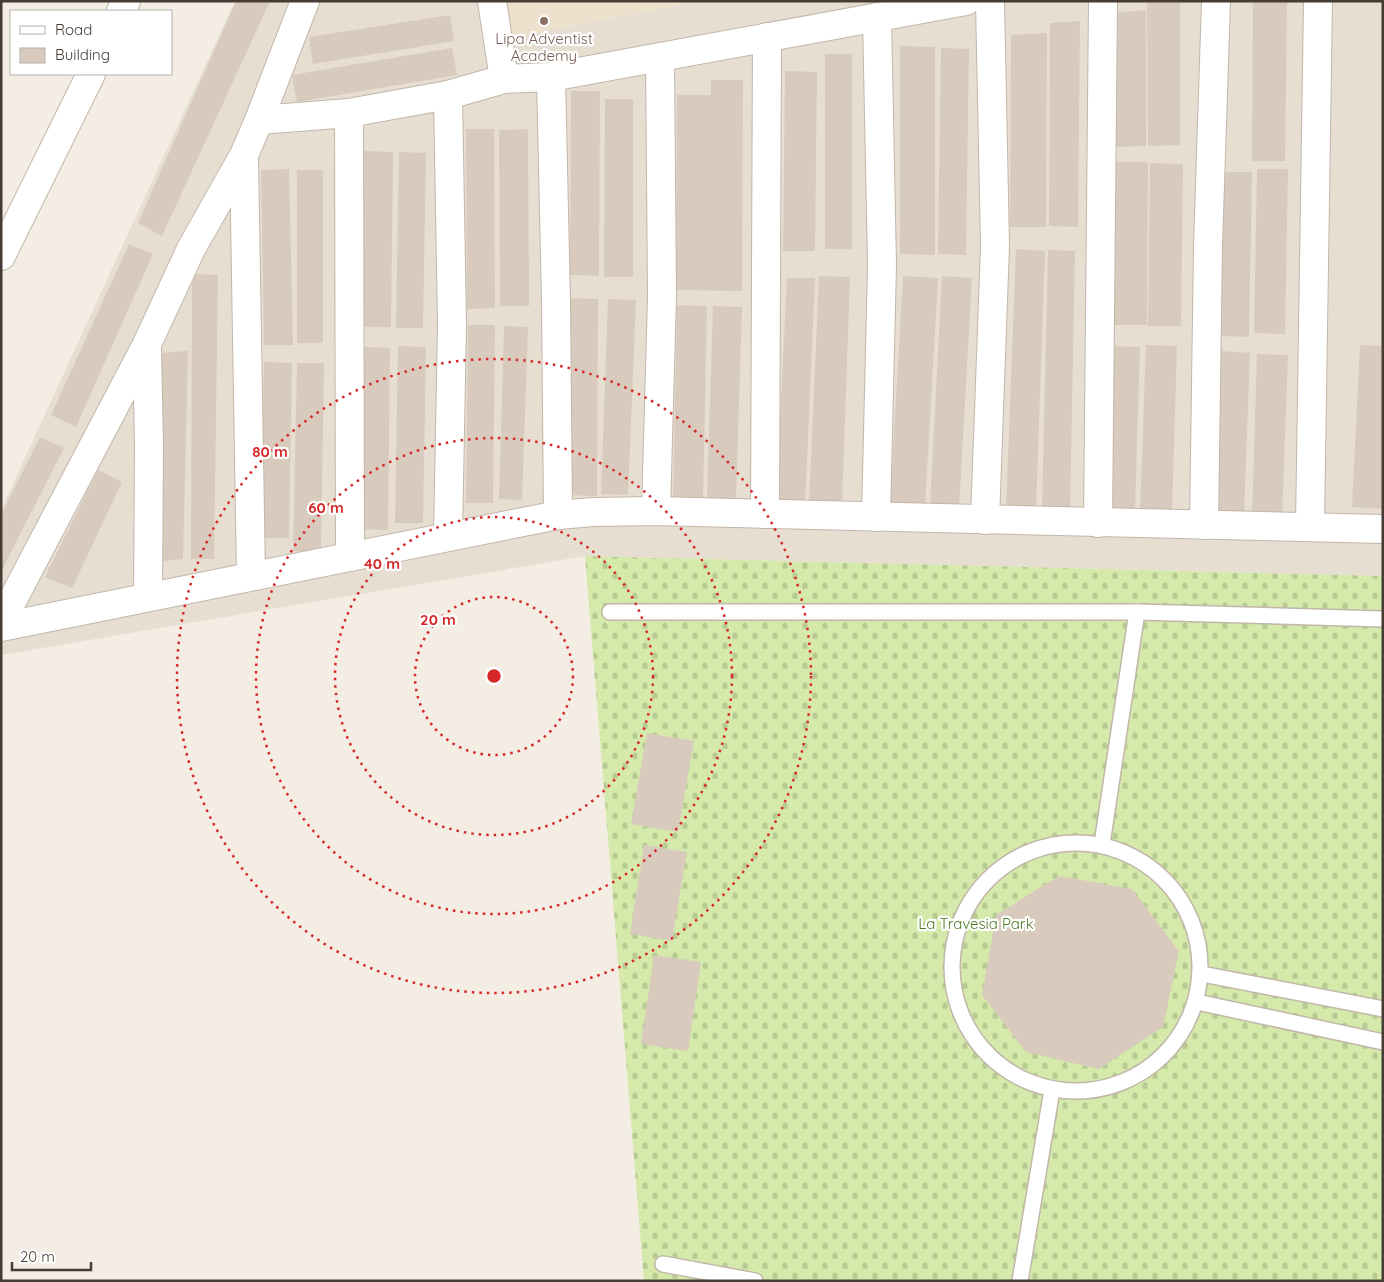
<svg xmlns="http://www.w3.org/2000/svg" width="1384" height="1282" font-family="Quicksand,sans-serif">
  <style>
    .residential { fill: #e7ded2 }
    .education { fill: #ede0cd }
    .cemetery { fill: url(#cemetery-stones) }
    .building { fill: #d8cabc }
    .lines { fill: none; stroke-linecap: round; stroke-linejoin: round }
    .lane-casing { stroke: #c2b6a9; stroke-width: 18 }
    .street-casing { stroke: #c2b6a9; stroke-width: 30 }
    .lane { stroke: #fff; stroke-width: 15 }
    .street { stroke: #fff; stroke-width: 28 }
    .ring { fill: none; stroke: #d62828; stroke-width: 2.5; stroke-dasharray: 2.5 5 }
    .education-dot { fill: #8d6e63; stroke: #fff; stroke-width: 2 }
    .labels { text-anchor: middle; dominant-baseline: central; stroke-width: 4.5; stroke-linejoin: round; paint-order: stroke }
    .education-label { font-size: 15px; fill: #785e54; stroke: #fff }
    .park-label { font-size: 15px; fill: #4f7a24; stroke: #fff }
    .centre { fill: #d62828; stroke: #fff; stroke-width: 2.5 }
    .ring-label { font-size: 15px; text-anchor: middle; font-weight: bold; fill: #d62828; stroke: #fff; stroke-width: 4.5; stroke-linejoin: round; paint-order: stroke }
  </style>
  <defs>
    <pattern id="cemetery-stones" width="16" height="16" patternUnits="userSpaceOnUse" patternTransform="scale(1.25)"><rect width="16" height="16" fill="#d5eaaa"/><path d="M2 7V4a2 2 0 0 1 4 0v3zM10 15v-3a2 2 0 0 1 4 0v3z" fill="#b8ca93"/></pattern>
  </defs>
  <rect width="100%" height="100%" fill="#f3ede4"/>
  <path class="residential" d="M235 1H487L495 41 701 1H1383V576L585 556 1 655V510Z"/>
  <path class="education" d="M487 1H701L495 41Z"/>
  <path class="cemetery" d="M585 556 1383 576V1281H644Z"/>
  <g class="building">
    <path d="M236 1H270L162 236 138 223Z"/>
    <path d="M1147 1H1180V145L1148 146Z"/>
    <path d="M1253 1H1287L1285 161H1252Z"/>
    <path d="M1146 10V146L1115 147 1114 13Z"/>
    <path d="M450 15 454 41 313 64 309 37Z"/>
    <path d="M1080 21 1078 227 1049 226 1050 23Z"/>
    <path d="M1047 33 1046 227H1010L1011 35Z"/>
    <path d="M900 46 935 47V255L900 254Z"/>
    <path d="M452 48 457 75 297 102 292 75Z"/>
    <path d="M941 48 969 49 966 255 938 254Z"/>
    <rect x="825" y="54" width="27" height="195"/>
    <path d="M785 71 817 72 815 251H783Z"/>
    <path d="M711 80H743L742 291 676 290 677 95H711Z"/>
    <path d="M571 91H600L599 276 570 275Z"/>
    <path d="M605 99H633V277H604Z"/>
    <path d="M466 129H494L495 308 467 309Z"/>
    <path d="M528 129 529 306H500L499 130Z"/>
    <path d="M364 151 393 152 391 327H362Z"/>
    <path d="M399 152 426 153 423 328H396Z"/>
    <path d="M1113 162H1148L1147 325H1112Z"/>
    <path d="M1150 163 1183 164 1181 326H1148Z"/>
    <path d="M289 169 293 345H264L261 170Z"/>
    <path d="M1257 169H1288L1285 334 1254 333Z"/>
    <rect x="297" y="170" width="26" height="173"/>
    <path d="M1221 172H1252L1249 337 1218 336Z"/>
    <path d="M129 244 153 254 76 427 51 415Z"/>
    <path d="M1016 249 1045 251 1036 510 1006 509Z"/>
    <path d="M1048 250 1075 251 1070 511H1042Z"/>
    <path d="M192 274 218 275 214 559H191Z"/>
    <path d="M819 276 850 277 842 503 809 504Z"/>
    <path d="M903 276 938 278 925 507 890 505Z"/>
    <path d="M942 276 972 278 959 508 930 507Z"/>
    <path d="M787 278H815L805 506 776 504Z"/>
    <path d="M568 298 598 299 597 496 567 495Z"/>
    <path d="M608 299 636 300 628 495 601 494Z"/>
    <path d="M677 305 707 306 703 501 673 500Z"/>
    <path d="M713 306 742 307 736 500 707 499Z"/>
    <path d="M468 325H495L493 503H466Z"/>
    <path d="M504 326 528 327 522 500 499 499Z"/>
    <path d="M1146 345 1177 346 1172 512 1140 511Z"/>
    <path d="M1360 345 1383 346V509L1352 507Z"/>
    <path d="M398 346 426 347 423 523H395Z"/>
    <path d="M1108 346 1140 347 1135 510 1103 509Z"/>
    <path d="M364 347 390 348 388 530 361 529Z"/>
    <path d="M188 351 183 559 155 562 160 353Z"/>
    <path d="M1221 351 1250 353 1244 515 1215 514Z"/>
    <path d="M1257 354 1288 355 1282 518 1252 517Z"/>
    <path d="M264 362 292 363 289 538H261Z"/>
    <path d="M297 363H324L321 552 293 551Z"/>
    <path d="M40 437 64 448 1 572V515Z"/>
    <path d="M98 470 122 482 72 588 45 577Z"/>
    <path d="M647 733 694 741 678 832 631 824Z"/>
    <path d="M644 845 687 852 672 941 630 934Z"/>
    <path d="M1059 876 1132 889 1179 951 1163 1027 1099 1069 1026 1052 982 995 996 915Z"/>
    <path d="M654 955 701 962 688 1051 641 1044Z"/>
  </g>
  <g class="lines">
    <defs>
      <g id="lane">
        <path d="M610 612H1137L1383 619"/>
        <circle cx="1076" cy="967" r="124"/>
        <path d="M1102 844 1137 612"/>
        <path d="M1202 974 1383 1009"/>
        <path d="M1197 1002 1383 1042"/>
        <path d="M663 1264 755 1281"/>
        <path d="M1020 1281 1052 1090"/>
      </g>
      <g id="street">
        <path d="M492 1 504 79"/>
        <path d="M121 11 126 1"/>
        <path d="M551 77 556 301 558 515"/>
        <path d="M448 95 452 324 448 537"/>
        <path d="M349 113 350 557"/>
        <path d="M259 120 349 113 448 95 504 79 551 77 966 1"/>
        <path d="M244 156 251 576"/>
        <path d="M1 256 91 74"/>
        <path d="M147 348 149 446 148 597"/>
        <path d="M656 511 662 296 660 57"/>
        <path d="M765 514 767 37"/>
        <path d="M876 517 882 265 877 17"/>
        <path d="M985 520 995 246 990 1"/>
        <path d="M1098 523 1103 1"/>
        <path d="M1204 525 1208 246 1216 1"/>
        <path d="M1310 527 1318 1"/>
        <path d="M1 622 147 344 191 249 244 155 259 120 305 1"/>
        <path d="M1 627 558 515 593 512 656 511 1383 529"/>
      </g>
    </defs>
    <use href="#lane" class="lane-casing"/>
    <use href="#street" class="street-casing"/>
    <use href="#lane" class="lane"/>
    <use href="#street" class="street"/>
  </g>
  <g class="ring">
    <circle cx="494" cy="676" r="79"/>
    <circle cx="494" cy="676" r="159"/>
    <circle cx="494" cy="676" r="238"/>
    <circle cx="494" cy="676" r="317"/>
  </g>
  <circle class="education-dot" cx="544" cy="21" r="5"/>
  <g class="labels">
    <g class="education-label">
      <text x="544" y="38">Lipa Adventist<tspan x="544" dy="17">Academy</tspan></text>
    </g>
    <g class="park-label">
      <text x="976" y="923">La Travesia Park</text>
    </g>
  </g>
  <circle cx="494" cy="676" r="8" class="centre"/>
  <g class="ring-label">
    <text x="270" y="457">80 m</text>
    <text x="326" y="513">60 m</text>
    <text x="382" y="569">40 m</text>
    <text x="438" y="625">20 m</text>
  </g>
  <rect width="1384" height="1282" fill="none" stroke="#463c34" stroke-width="5"/>
  <rect x="10" y="10" width="162" height="65" fill="#ffffff" stroke="#b5b1ae"/>
  <rect x="20" y="26" width="25" height="8" fill="#ffffff" stroke="#b5b1ae"/>
  <text x="55" y="35" font-size="15" fill="#463c34">Road</text>
  <rect x="20" y="48" width="25" height="15" fill="#d8cabc" stroke="#b5b1ae"/>
  <text x="55" y="60" font-size="15" fill="#463c34">Building</text>
  <path d="M12 1262v8h79v-8" fill="none" stroke="#463c34" stroke-width="2.5"/>
  <text x="20" y="1262" font-size="15" fill="#463c34" stroke="#ffffff" stroke-width="4" paint-order="stroke">20 m</text>
</svg>
